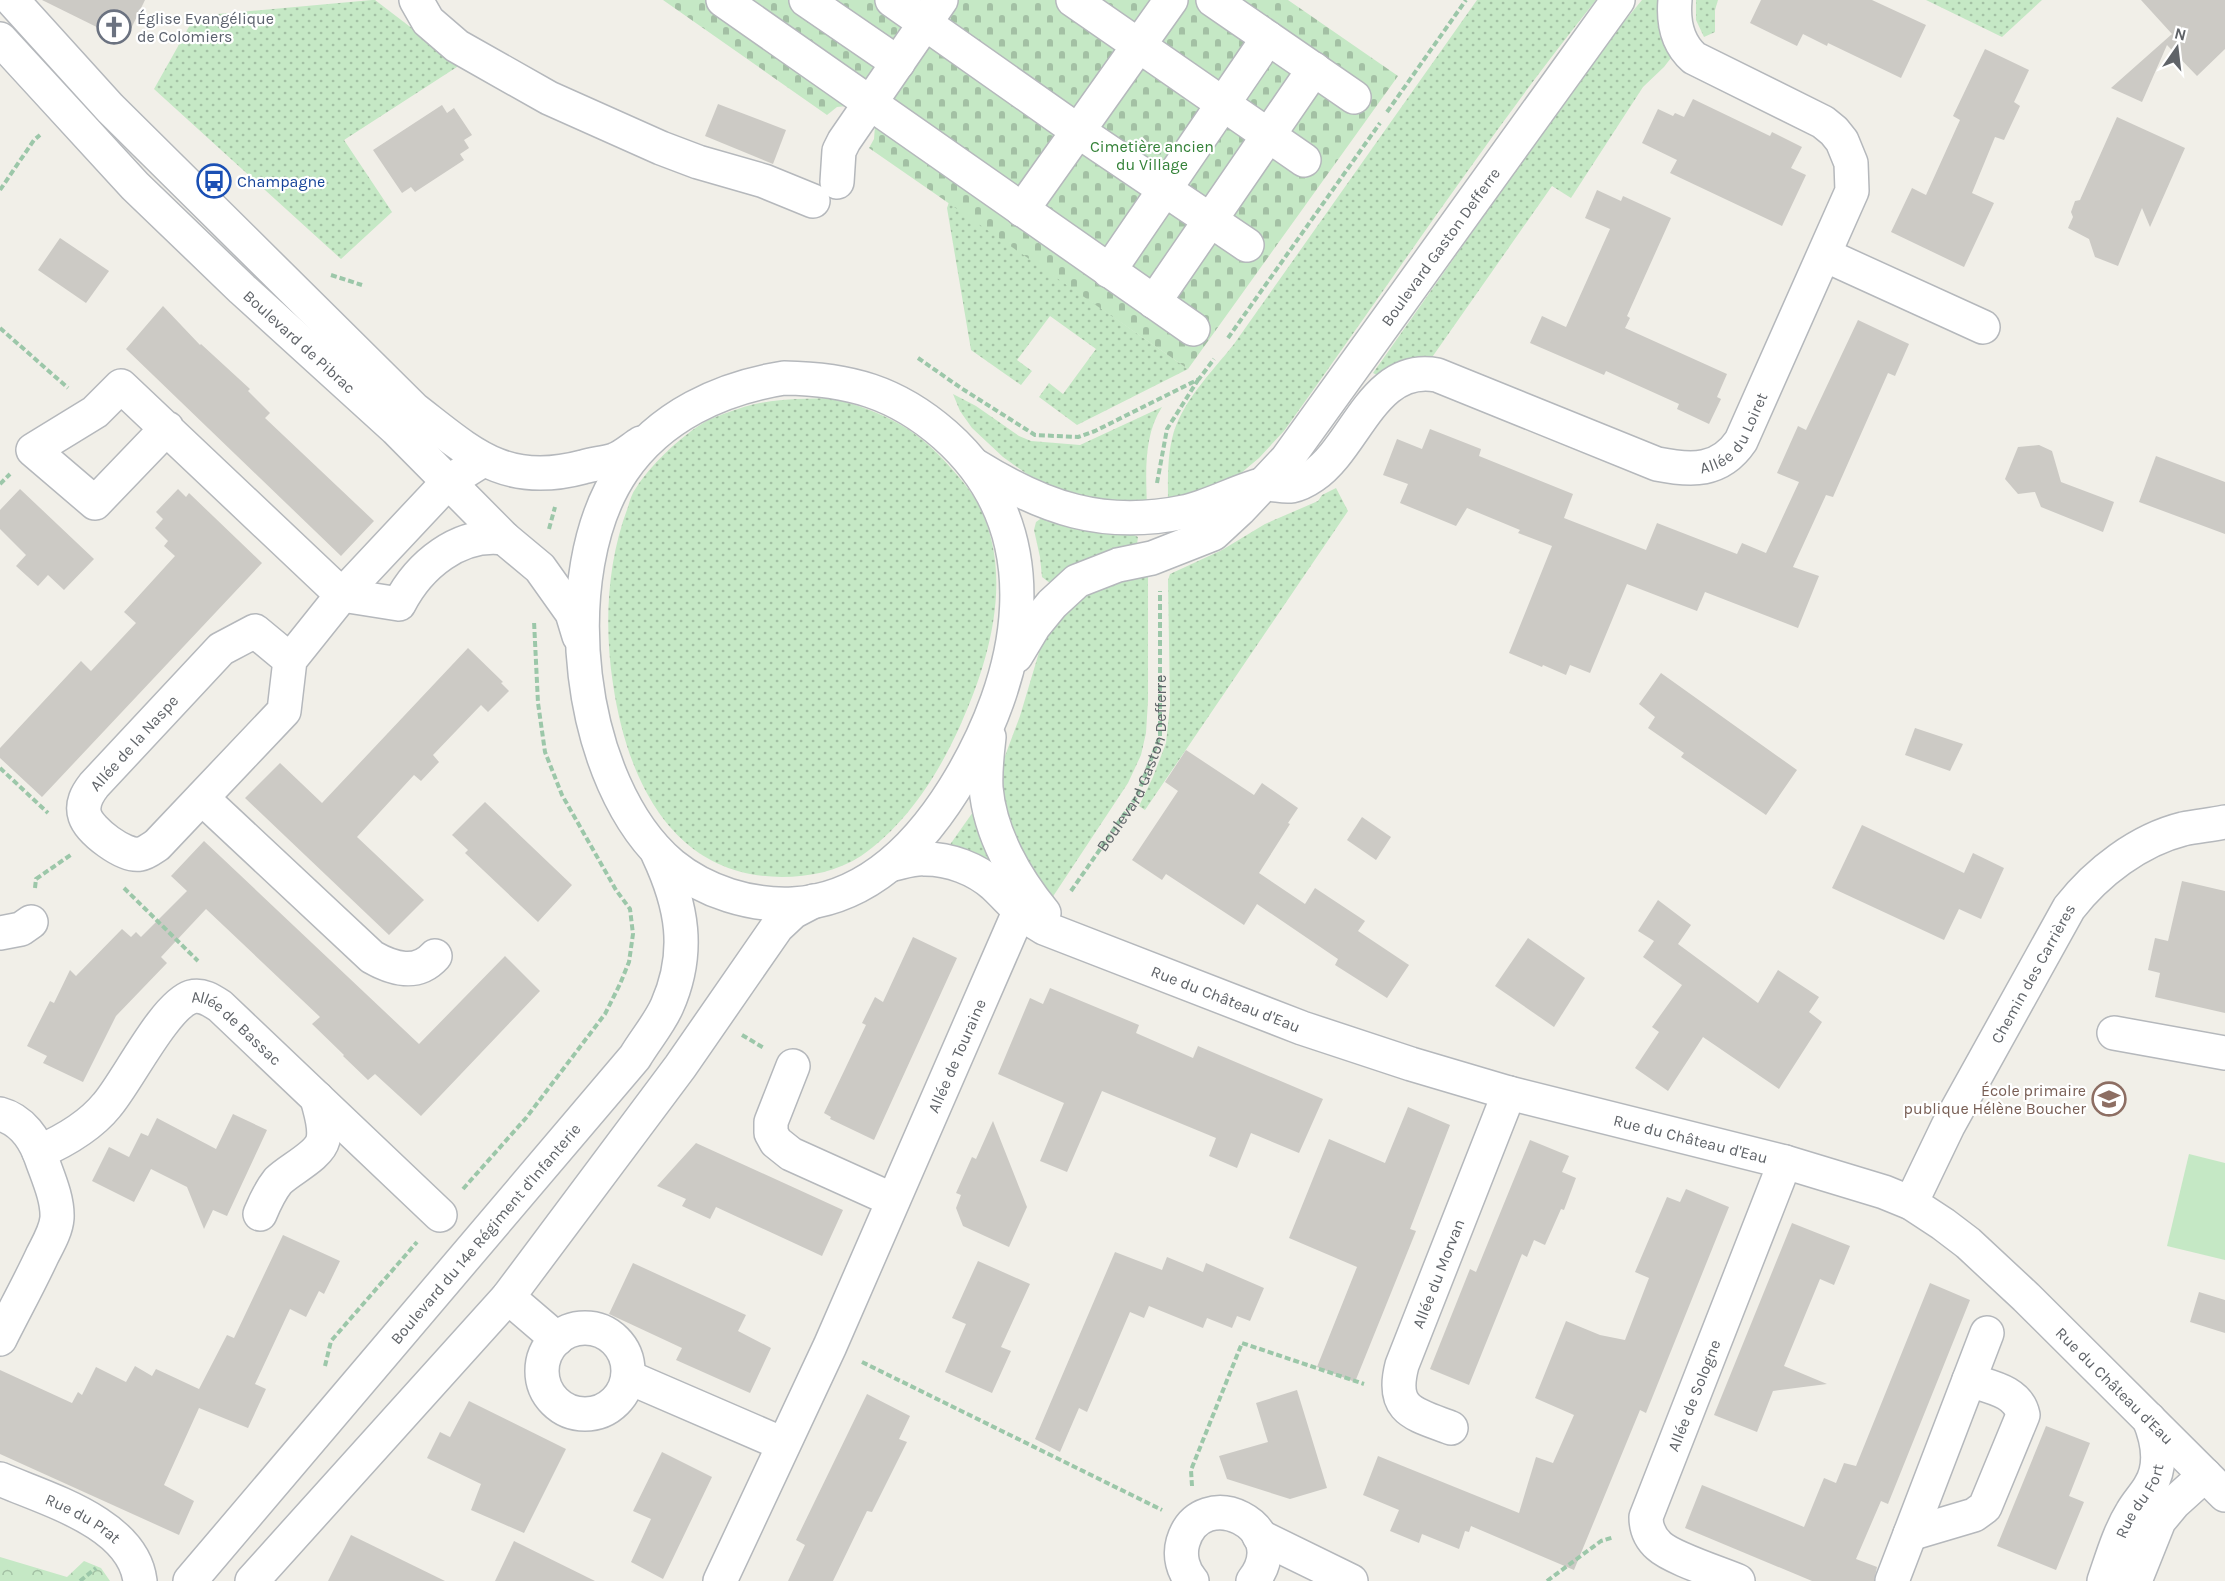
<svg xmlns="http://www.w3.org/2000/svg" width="2225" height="1581" font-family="Karla,sans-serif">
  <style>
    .grass { fill: url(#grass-dots) }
    .cemetery { fill: url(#cemetery-stones) }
    .park { fill: url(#park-crowns) }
    .pitch { fill: #c5e8c5 }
    .building { fill: #cccac5 }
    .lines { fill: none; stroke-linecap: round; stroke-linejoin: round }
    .minor-casing { stroke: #b5b8bc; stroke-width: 36 }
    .path { stroke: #9cc7a9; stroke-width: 4; stroke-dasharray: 6 3; stroke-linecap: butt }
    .minor { stroke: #fff; stroke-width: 33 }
    .labels { text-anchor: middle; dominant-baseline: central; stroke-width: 4.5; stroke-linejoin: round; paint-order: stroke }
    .worship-label { font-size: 16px; fill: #5b616d; stroke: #fff; text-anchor: start }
    .park-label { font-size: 16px; fill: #348238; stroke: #fff }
    .transit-label { font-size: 16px; fill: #164399; stroke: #fff; text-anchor: start }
    .street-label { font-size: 16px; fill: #5f6368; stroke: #fff }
    .education-label { font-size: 16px; fill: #785e54; stroke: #fff; text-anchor: end }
  </style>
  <defs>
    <pattern id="grass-dots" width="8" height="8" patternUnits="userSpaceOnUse" patternTransform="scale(1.5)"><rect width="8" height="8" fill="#c5e8c5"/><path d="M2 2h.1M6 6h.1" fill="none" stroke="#a3c0a4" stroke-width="1.8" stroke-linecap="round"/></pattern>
    <pattern id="cemetery-stones" width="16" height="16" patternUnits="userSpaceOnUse" patternTransform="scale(1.5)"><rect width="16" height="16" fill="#c5e8c5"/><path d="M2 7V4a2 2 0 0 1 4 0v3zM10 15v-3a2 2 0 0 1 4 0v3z" fill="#a3c0a4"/></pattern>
    <pattern id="park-crowns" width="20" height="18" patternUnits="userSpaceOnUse" patternTransform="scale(1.5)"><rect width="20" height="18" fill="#c5e8c5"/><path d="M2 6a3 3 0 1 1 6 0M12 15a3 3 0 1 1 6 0" fill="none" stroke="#a3c0a4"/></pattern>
  </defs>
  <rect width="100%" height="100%" fill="#f1efe8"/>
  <g class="grass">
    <path d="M372 0H375L460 65 344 140 392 212 341 259 154 89 195 16Z"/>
    <path d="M1477 0H1596C1485 139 1387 288 1284 431L1259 458 1234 479 1168 505C1168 483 1167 460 1172 439 1180 403 1212 372 1234 344Z"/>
    <path d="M1642 0H1661L1674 54 1664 67 1643 87 1571 198 1552 186 1428 363 1381 377 1373 373 1603 47Z"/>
    <path d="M1696 0H1718L1715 10V32L1704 37 1696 20Z"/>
    <path d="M1926 0H2042L2002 37Z"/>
    <path d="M949 202 1188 369 1077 425 1039 397 1049 383 1063 394 1096 349 1050 316 1017 360 1032 371 1021 385 971 350 947 208Z"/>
    <path d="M953 394 976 406 1019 436 1031 441 1080 445 1162 407C1143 436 1146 474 1147 508L1091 503 1034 479 1003 457 972 428 960 411Z"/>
    <path d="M833 398C853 404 873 410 892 420 914 431 934 448 950 467 961 479 972 492 979 506 1014 575 990 660 960 726 938 775 906 825 861 856 838 871 809 877 782 877 672 877 627 779 613 684 604 625 607 562 628 507 630 500 632 493 636 488 650 466 678 439 700 425 710 418 726 413 738 409 769 398 801 399 833 398Z"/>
    <path d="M1336 488 1348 511 1145 810 1139 806 1153 777 1166 743 1170 705 1168 580 1170 574 1222 550 1265 524 1318 501 1322 495Z"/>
    <path d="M1043 517 1088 531 1134 535 1138 537 1137 544 1050 583 1042 577 1040 557 1034 530 1036 522Z"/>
    <path d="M1148 574V701L1146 733 1141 755 1128 783 1048 904 1008 838 1001 774 1005 756 1020 716 1040 649 1048 634 1060 618 1094 590 1113 581Z"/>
    <path d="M973 812 975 814 996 862 988 867 949 846Z"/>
  </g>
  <path class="cemetery" d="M663 0H1288L1398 76 1188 369 869 148 874 139 875 126 846 106 837 107 827 115Z"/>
  <path class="park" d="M0 1557 67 1577 84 1561 101 1568 110 1581H0Z"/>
  <path class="pitch" d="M2189 1154 2225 1163V1260L2167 1246Z"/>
  <g class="building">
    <path d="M42 0H145L125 41Z"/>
    <path d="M1761 0H1872L1926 25 1901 78 1828 43 1827 46 1803 34 1797 46 1750 23Z"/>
    <path d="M2141 0H2225V49L2197 76 2167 45 2142 102 2111 88 2172 34Z"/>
    <path d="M1985 49 2029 70 2014 102 2020 106 2004 140 1995 137 1972 193 1994 203 1964 267 1891 232 1912 188 1926 195 1960 120 1953 116Z"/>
    <path d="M1693 99 1770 136 1772 132 1802 147 1791 168 1806 175 1782 226 1670 173 1677 160 1642 143 1658 109 1673 116 1675 113 1684 117Z"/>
    <path d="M718 104 786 130 773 164 705 136Z"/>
    <path d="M442 105 447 113 454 108 472 135 464 140 469 148 460 154 464 160 415 192 411 187 402 193 373 150Z"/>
    <path d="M2117 117 2185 148 2150 227 2142 208 2118 266 2095 257 2089 239 2068 228 2073 217 2071 212 2075 201 2080 200Z"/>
    <path d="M1597 190 1621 201 1623 196 1671 218 1627 316 1630 318 1625 328 1727 374 1717 397 1721 399 1709 424 1677 409 1679 404 1606 371 1604 375 1530 343 1542 316 1566 327 1610 229 1585 218Z"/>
    <path d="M60 238 109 271 86 303 38 270Z"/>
    <path d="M163 306 200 345 201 344 250 389 248 391 270 413 265 418 374 521 341 556 126 349Z"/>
    <path d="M1858 320 1909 344 1895 376 1888 373 1833 497 1826 495 1793 567 1819 576 1798 628 1705 592 1697 611 1627 584 1590 673 1570 665 1566 675 1543 665 1542 667 1509 653 1552 546 1518 533 1520 530 1467 508 1456 526 1400 503 1408 484 1383 475 1397 439 1422 449 1430 429 1481 449 1479 456 1573 494 1564 518 1646 550 1657 523 1737 554 1742 543 1766 553 1799 482 1777 473 1798 426 1806 430Z"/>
    <path d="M2039 445 2052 451 2061 482 2114 502 2103 532 2041 507 2035 492 2018 494 2005 479 2018 447Z"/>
    <path d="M2156 456 2225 482V534L2139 502Z"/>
    <path d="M20 489 94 559 64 590 48 575 38 586 16 566 26 555 0 529V510Z"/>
    <path d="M178 489 186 497 189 493 262 563 42 797 0 758V748L81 661 91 671 136 623 124 612 175 556 164 546 168 541 155 528 163 519 156 512Z"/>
    <path d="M468 648 503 682 501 683 509 691 488 712 481 705 433 755 439 762 421 781 414 775 357 837 424 900 389 935 245 798 280 763 322 803Z"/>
    <path d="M1661 673 1797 770 1766 815 1681 757 1684 753 1648 728 1655 717 1639 704Z"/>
    <path d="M1915 728 1963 744 1950 771 1905 755Z"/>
    <path d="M1186 750 1254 795 1262 783 1298 808 1288 823 1290 824 1259 873 1305 904 1315 888 1365 921 1358 931 1409 965 1387 998 1335 965 1338 959 1257 904 1244 925 1166 874 1162 880 1132 860 1178 791 1165 782Z"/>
    <path d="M485 802 572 885 538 922 465 853 468 850 452 835Z"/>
    <path d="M1362 817 1391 837 1376 860 1347 840Z"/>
    <path d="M1862 825 1964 873 1973 853 2004 868 1981 919 1959 909 1944 940 1832 888Z"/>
    <path d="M204 841 419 1044 505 956 540 991 421 1116 375 1074 368 1080 343 1056 344 1055 312 1024 320 1017 206 909 161 957 167 963 116 1016 83 1082 43 1063 47 1056 27 1046 50 1001 54 1003 70 970 76 976 122 929 131 937 136 932 141 937 187 891 171 876Z"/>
    <path d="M2182 881 2225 891V1013L2155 997 2160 973 2148 970 2155 938 2168 941Z"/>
    <path d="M1658 900 1691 925 1678 944 1758 1003 1778 970 1819 997 1809 1012 1822 1022 1779 1089 1703 1037 1668 1091 1635 1068 1659 1032 1652 1027 1682 985 1643 957 1654 941 1638 931Z"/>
    <path d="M913 937 957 958 874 1140 830 1119 831 1117 824 1113 866 1025 862 1023 875 997 883 1002Z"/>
    <path d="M1528 938 1585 978 1554 1027 1495 986Z"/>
    <path d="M1050 988 1139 1025 1136 1033 1193 1058 1198 1046 1323 1099 1299 1153 1251 1133 1237 1168 1209 1156 1216 1138 1102 1091 1067 1172 1040 1161 1064 1103 998 1074 1030 998 1043 1004Z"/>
    <path d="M1408 1107 1450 1125 1410 1229 1416 1231 1355 1382 1317 1367 1357 1267 1289 1238 1329 1139 1385 1163Z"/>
    <path d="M233 1114 267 1130 227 1216 213 1210 204 1229 187 1187 151 1169 134 1202 92 1181 109 1147 129 1157 141 1133 148 1136 157 1118 216 1149Z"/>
    <path d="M993 1121 1027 1207 1009 1247 963 1226 956 1208 961 1195 956 1193 972 1157 976 1159Z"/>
    <path d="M1530 1140 1569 1156 1562 1172 1576 1178 1564 1210 1561 1209 1545 1245 1534 1240 1527 1257 1522 1254 1469 1385 1430 1369 1470 1269 1476 1272Z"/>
    <path d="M696 1143 843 1210 822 1256 716 1207 710 1219 682 1206 686 1199 657 1186Z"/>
    <path d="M1686 1189 1729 1207 1646 1413 1640 1410 1574 1570 1471 1526 1469 1532 1465 1531 1459 1549 1422 1534 1419 1543 1390 1531 1399 1510 1363 1495 1378 1456 1519 1513 1536 1457 1553 1463 1574 1415 1535 1398 1566 1321 1600 1335 1625 1340 1649 1278 1635 1272 1667 1197 1680 1202Z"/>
    <path d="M1792 1223 1850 1246 1834 1285 1820 1279 1784 1366 1827 1384 1773 1391 1757 1432 1714 1415Z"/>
    <path d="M283 1235 340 1261 324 1294 319 1291 306 1317 290 1309 255 1384 266 1389 248 1428 199 1408 164 1485 194 1501 179 1535 0 1454V1370L72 1403 78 1392 82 1395 96 1367 126 1382 135 1366 152 1376 156 1369 199 1389 227 1335 234 1338Z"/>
    <path d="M1115 1252 1162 1270 1167 1257 1203 1272 1206 1263 1264 1288 1250 1321 1237 1316 1232 1328 1207 1318 1203 1328 1149 1306 1144 1318 1130 1312 1087 1412 1079 1408 1060 1452 1035 1439Z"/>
    <path d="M978 1261 1030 1284 1001 1347 1011 1351 992 1393 945 1372 966 1324 952 1318Z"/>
    <path d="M633 1263 746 1315 738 1331 771 1348 750 1393 676 1360 682 1348 609 1314Z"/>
    <path d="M1930 1283 1970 1300 1888 1504 1881 1501 1856 1559 1877 1567 1874 1581H1812L1685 1528 1702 1485 1804 1527 1824 1478 1836 1483 1844 1463 1856 1466Z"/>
    <path d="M2199 1292 2225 1300V1333L2190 1322Z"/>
    <path d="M1297 1390 1327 1488 1290 1499 1227 1479 1219 1456 1268 1442 1256 1403Z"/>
    <path d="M867 1394 910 1416 899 1439 907 1442 872 1512 867 1511 833 1581H788L805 1545 796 1540Z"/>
    <path d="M469 1401 566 1449 524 1533 471 1510 481 1484 427 1458 440 1432 450 1437Z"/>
    <path d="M2046 1426 2090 1443 2069 1496 2084 1502 2056 1570 1997 1546Z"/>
    <path d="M662 1452 712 1477 663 1579 631 1562 651 1519 633 1511Z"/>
    <path d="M351 1535 445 1581H328Z"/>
    <path d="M514 1541 595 1581H495Z"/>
  </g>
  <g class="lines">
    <defs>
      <g id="minor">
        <path d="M12 0 110 108 414 409C471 453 505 488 583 467 593 464 604 463 614 460 623 457 633 448 641 443"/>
        <path d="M416 0 428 21 457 46 549 98 661 148 698 162 764 181 813 201"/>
        <path d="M723 0 1193 329"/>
        <path d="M806 0 898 63"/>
        <path d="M892 0 1078 131 1247 245"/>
        <path d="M1073 0 1304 160"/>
        <path d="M1213 0 1354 97"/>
        <path id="s2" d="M0 39 135 186 242 289 396 429 504 538 540 568 572 613 579 636"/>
        <path d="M837 182 839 151 844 141 941 0"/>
        <path d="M1022 210 1171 0"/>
        <path d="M1825 255 1983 327"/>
        <path d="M1109 271 1268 38"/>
        <path d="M1154 302 1314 69"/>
        <path d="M784 378C849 379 896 392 945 435 1055 532 1023 679 954 789 917 848 866 900 793 904 751 906 705 892 672 865 576 784 553 572 623 470 660 416 721 388 784 378Z"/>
        <path d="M167 428 95 503 33 450 95 412 121 386 342 595 399 604C419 565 459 532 504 538"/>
        <path id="s3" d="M976 466C1044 508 1103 529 1184 512 1205 508 1234 493 1257 486 1280 479 1284 496 1313 476 1356 447 1373 363 1437 375L1657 464C1692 471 1720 472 1741 441L1852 191 1851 163 1842 141 1834 131 1823 122 1694 58C1677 43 1673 22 1675 0"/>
        <path id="s4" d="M1016 656 1034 626 1052 604 1077 581 1118 565 1152 558 1213 534 1240 509 1287 459 1618 0"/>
        <path d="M290 660 255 631 221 649 94 785C87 794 81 804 85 816 90 831 124 857 140 854 146 853 151 849 157 845L284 711 290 660 342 595 448 482 483 460"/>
        <path d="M989 737C987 754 985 771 986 788 990 834 1016 879 1044 913"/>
        <path d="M202 798 372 957C393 969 417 976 435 956"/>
        <path id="s5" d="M893 864C903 862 915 858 925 859 950 859 976 869 994 885 1013 903 1020 914 1044 928L1302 1028 1411 1064 1509 1093 1785 1162 1884 1192 1911 1203 1943 1224 1968 1243 2026 1297 2225 1495"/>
        <path d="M0 933 21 929 31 922"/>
        <path d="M2114 1033 2225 1053"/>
        <path d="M793 1066 771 1122V1133L776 1142 791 1154 893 1200"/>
        <path d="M0 1114C22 1120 35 1139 42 1160 48 1177 58 1199 57 1218 56 1231 48 1244 42 1256 29 1284 14 1311 0 1339"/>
        <path id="s6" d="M39 1152C64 1141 90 1126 107 1105 127 1082 164 1006 191 997 202 994 211 1000 220 1006L440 1215"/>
        <path id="s7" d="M1911 1203 1948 1126 2069 908C2097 872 2139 840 2183 829 2197 826 2211 825 2225 822"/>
        <path d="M260 1214C265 1202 270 1191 278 1181 290 1169 319 1156 323 1140 326 1126 320 1111 317 1098"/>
        <path d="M508 1297 557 1339"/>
        <circle cx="585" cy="1371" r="43"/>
        <path d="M628 1377 783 1444"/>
        <path id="s8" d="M1451 1428C1414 1414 1390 1411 1402 1365L1509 1093"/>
        <path id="s9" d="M0 1479C46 1499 133 1523 140 1581"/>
        <path d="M1910 1534 1974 1515 1985 1507 2023 1415C2018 1391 1990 1387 1969 1380"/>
        <path d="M1259 1536 1351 1581"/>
        <path id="s10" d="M190 1581 635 1057C645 1040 659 1024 667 1006 691 952 682 905 658 854"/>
        <path d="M252 1581 508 1297 680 1067 777 927 793 912 814 901"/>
        <path id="s11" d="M720 1581 830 1346 1019 912"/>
        <path d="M1192 1581C1183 1571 1179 1556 1183 1542 1201 1481 1296 1526 1253 1581"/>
        <path id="s12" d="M1738 1581C1719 1573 1672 1558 1659 1546 1650 1538 1646 1528 1646 1517L1785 1162"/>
        <path d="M1892 1581 1987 1333"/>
        <path id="s13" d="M2104 1581C2112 1558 2119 1533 2132 1512 2137 1503 2145 1495 2150 1486 2163 1465 2158 1441 2149 1419"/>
        <path d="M2135 1581 2159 1521 2174 1503 2205 1475"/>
      </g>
    </defs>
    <use href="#minor" class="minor-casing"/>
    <g class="path">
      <path d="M1387 112 1466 0"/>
      <path d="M0 190 34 140 40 135"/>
      <path d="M331 275 362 285"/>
      <path d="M0 328 68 388"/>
      <path d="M1228 338 1380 123"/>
      <path d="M918 358 961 388 1035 435 1078 437 1095 431 1199 379 1214 359"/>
      <path d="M1157 483 1167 429 1198 380"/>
      <path d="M0 484 10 474"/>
      <path d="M549 529 555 507"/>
      <path d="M0 768 48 813"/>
      <path d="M35 888 36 879 72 854"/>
      <path d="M124 888 198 961"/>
      <path id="s1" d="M1071 891 1137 796 1160 736V591"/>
      <path d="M742 1035 764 1048"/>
      <path d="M463 1189 526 1118 605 1014 620 984 629 962 633 934 630 909 616 890 562 795 545 752 538 703 534 621"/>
      <path d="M862 1362 1162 1510"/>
      <path d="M325 1366 331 1341 417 1242"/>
      <path d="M1192 1486 1191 1470 1242 1343 1364 1384"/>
      <path d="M80 1581 96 1568"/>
      <path d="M1547 1581 1601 1541 1614 1537"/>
    </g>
    <use href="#minor" class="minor"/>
  </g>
  <defs>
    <symbol id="church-ring" viewBox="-11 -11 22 22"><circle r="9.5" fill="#fff" stroke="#6b7280" stroke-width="1.5"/><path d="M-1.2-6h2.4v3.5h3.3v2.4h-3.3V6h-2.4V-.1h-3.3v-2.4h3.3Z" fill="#6b7280"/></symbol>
    <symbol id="bus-ring" viewBox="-11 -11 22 22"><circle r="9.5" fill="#fff" stroke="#1a4fb4" stroke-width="1.5"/><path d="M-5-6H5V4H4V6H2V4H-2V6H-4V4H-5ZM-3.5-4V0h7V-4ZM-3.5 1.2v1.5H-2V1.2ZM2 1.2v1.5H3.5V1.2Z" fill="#1a4fb4"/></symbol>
    <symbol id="school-ring" viewBox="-11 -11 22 22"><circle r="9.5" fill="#fff" stroke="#8d6e63" stroke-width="1.5"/><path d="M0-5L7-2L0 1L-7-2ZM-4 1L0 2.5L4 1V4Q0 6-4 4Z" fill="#8d6e63"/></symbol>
  </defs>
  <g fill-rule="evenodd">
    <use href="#church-ring" x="95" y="8" width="38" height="38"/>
    <use href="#bus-ring" x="195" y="162" width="38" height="38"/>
    <use href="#school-ring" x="2090" y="1080" width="38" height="38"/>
  </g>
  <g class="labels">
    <g class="worship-label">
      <text x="137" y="18">Église Evangélique<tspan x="137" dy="18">de Colomiers</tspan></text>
    </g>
    <g class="park-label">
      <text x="1152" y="146">Cimetière ancien<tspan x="1152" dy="18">du Village</tspan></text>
    </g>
    <g class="transit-label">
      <text x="237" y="181">Champagne</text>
    </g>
    <g class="street-label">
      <text stroke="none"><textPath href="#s4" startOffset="609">Boulevard Gaston Defferre</textPath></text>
      <text stroke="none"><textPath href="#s2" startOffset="426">Boulevard de Pibrac</textPath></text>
      <text stroke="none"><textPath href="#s3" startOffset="856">Allée du Loiret</textPath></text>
      <text transform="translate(134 743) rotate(-48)">Allée de la Naspe</text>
      <text stroke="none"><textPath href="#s1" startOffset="146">Boulevard Gaston Defferre</textPath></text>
      <text stroke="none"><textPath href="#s7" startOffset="260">Chemin des Carrières</textPath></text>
      <text stroke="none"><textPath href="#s5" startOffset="369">Rue du Château d'Eau</textPath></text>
      <text stroke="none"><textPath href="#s6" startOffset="278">Allée de Bassac</textPath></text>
      <text stroke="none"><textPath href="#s11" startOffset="576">Allée de Touraine</textPath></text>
      <text stroke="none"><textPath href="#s5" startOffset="855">Rue du Château d'Eau</textPath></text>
      <text stroke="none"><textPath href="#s10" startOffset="456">Boulevard du 14e Régiment d'Infanterie</textPath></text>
      <text stroke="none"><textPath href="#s8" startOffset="192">Allée du Morvan</textPath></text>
      <text stroke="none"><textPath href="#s5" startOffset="1359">Rue du Château d'Eau</textPath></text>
      <text stroke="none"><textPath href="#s12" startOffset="250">Allée de Sologne</textPath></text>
      <text stroke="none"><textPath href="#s13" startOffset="88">Rue du Fort</textPath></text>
      <text stroke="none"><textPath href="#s9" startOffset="92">Rue du Prat</textPath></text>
    </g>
    <g class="education-label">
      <text x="2086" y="1090">École primaire<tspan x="2086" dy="18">publique Hélène Boucher</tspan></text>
    </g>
  </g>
  <g transform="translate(2177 48) rotate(14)" stroke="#ffffff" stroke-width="4.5" paint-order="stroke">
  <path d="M0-4.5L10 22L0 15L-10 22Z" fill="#5f6368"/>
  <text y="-9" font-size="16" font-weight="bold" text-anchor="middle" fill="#5f6368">N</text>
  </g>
</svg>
